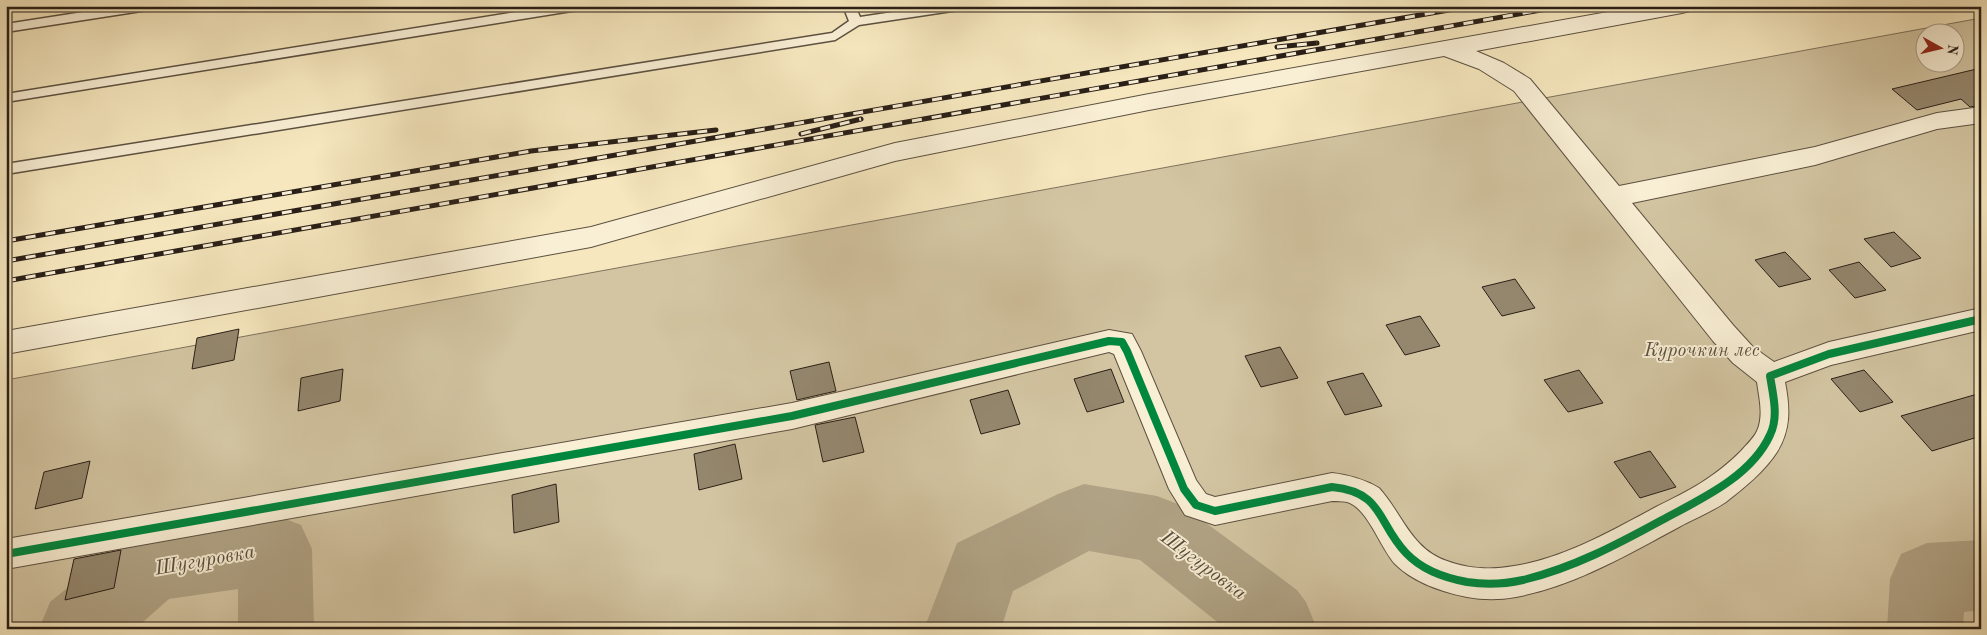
<svg xmlns="http://www.w3.org/2000/svg" width="1987" height="635" font-family="'Old Standard TT',serif">
  <style>
    .green { fill: #d3c5a2; stroke: #7e725c; fill-rule: evenodd }
    .lines { fill: none; stroke-linecap: round; stroke-linejoin: round }
    .river { fill: #b0a385; fill-rule: evenodd }
    .building { fill: #94876e; stroke: #291f17 }
    .lane-casing { stroke: #5c5141; stroke-width: 3 }
    .street-casing { stroke: #5c5141; stroke-width: 2 }
    .lane { fill: #f9efd5; fill-rule: evenodd }
    .street { fill: #f9efd5; fill-rule: evenodd }
    .rail-casing { stroke: #291f17; stroke-width: 5 }
    .rail { stroke: #f9efd5; stroke-width: 3; stroke-dasharray: 10; stroke-linecap: butt }
    .cycleway-casing { stroke: #f9efd5; stroke-width: 11 }
    .cycleway { stroke: #00873e; stroke-width: 8 }
    .labels { text-anchor: middle; dominant-baseline: central; stroke-width: 4; stroke-linejoin: round; paint-order: stroke }
    .park-label { font-size: 19px; font-style: italic; fill: #5c5141; stroke: #f9efd5 }
    .water-label { font-size: 20px; font-style: italic; fill: #584d3e; stroke: #f9efd5 }
  </style>
  <rect width="100%" height="100%" fill="#f6e7be"/>
  <filter id="stains"><feTurbulence type="fractalNoise" baseFrequency=".004" numOctaves="4"/><feColorMatrix values="0 0 0 0 .2 0 0 0 0 .09 0 0 0 0 .02 0 0 0 .5 -.17"/></filter>
  <radialGradient id="worn" r=".72"><stop offset=".6" stop-color="#630" stop-opacity="0"/><stop offset="1" stop-color="#630" stop-opacity=".3"/></radialGradient>
  <path class="green" d="M1981 18V629H6V380ZM1924 32H1954V62H1924Z"/>
  <g class="lines">
    <g class="river">
      <path d="M1084 484 1157 496 1183 506 1297 590 1306 602 1317 629H1226L1140 560 1089 551 1013 591 1001 629H924L957 543 1058 494Z"/>
      <path d="M275 515 301 525 312 549 314 629H238V589L169 599 135 629H39L50 602 126 541 152 531Z"/>
      <path d="M1981 540V610L1964 612 1963 629H1887L1890 579 1901 554 1927 543Z"/>
    </g>
  </g>
  <g class="building">
    <path d="M1981 68V105L1970 107 1961 99 1917 110 1892 89Z"/>
    <path d="M1894 232 1921 258 1891 267 1864 239Z"/>
    <path d="M1785 252 1811 279 1779 287 1755 260Z"/>
    <path d="M1859 262 1886 290 1855 298 1829 270Z"/>
    <path d="M1515 279 1535 308 1502 316 1482 287Z"/>
    <path d="M1420 316 1440 346 1405 355 1386 325Z"/>
    <path d="M239 329 234 360 192 369 197 338Z"/>
    <path d="M1280 347 1298 378 1261 387 1245 356Z"/>
    <path d="M829 362 836 391 797 400 790 371Z"/>
    <path d="M343 369 340 401 298 411 301 378Z"/>
    <path d="M1111 369 1124 402 1087 412 1074 379Z"/>
    <path d="M1579 370 1603 403 1568 412 1544 380Z"/>
    <path d="M1864 370 1893 402 1860 412 1831 379Z"/>
    <path d="M1363 373 1382 406 1345 415 1327 382Z"/>
    <path d="M1008 390 1020 424 981 434 970 400Z"/>
    <path d="M1981 393V436L1932 451 1901 416Z"/>
    <path d="M855 417 864 452 823 462 815 425Z"/>
    <path d="M735 444 742 479 699 490 694 454Z"/>
    <path d="M1650 451 1676 487 1640 498 1614 462Z"/>
    <path d="M90 461 82 498 35 509 44 472Z"/>
    <path d="M556 484 559 522 514 533 512 495Z"/>
    <path d="M121 550 114 588 65 600 74 559Z"/>
  </g>
  <g class="lines">
    <defs>
      <g id="lane">
        <path d="M122 6H154L148 10 6 32V24Z"/>
        <path d="M553 6H584L578 10 6 102V94Z"/>
        <path d="M843 6H855L860 17 933 6H965L959 10 859 25 835 40 6 174V164L832 33 849 21Z"/>
      </g>
      <path id="street" d="M1641 6H1693L1690 11 1682 13 1476 51 1504 63 1530 79 1619 186 1815 147 1937 113 1981 107V123L1937 129 1815 165 1632 203 1733 325 1753 347 1774 362 1829 342 1981 308V330L1831 365 1785 382C1790 408 1791 429 1777 452 1765 471 1744 488 1726 502 1711 512 1694 519 1679 527 1627 555 1574 586 1516 597 1500 600 1483 600 1467 597 1442 592 1413 582 1395 564 1381 549 1367 507 1347 502 1342 501 1337 501 1332 501L1215 525 1185 515 1169 489 1114 354 1109 352 792 429 6 569V539L792 403 1109 330 1132 334 1141 351 1196 480 1206 494 1215 497 1332 473C1349 475 1364 479 1379 488 1402 513 1411 549 1447 561 1468 569 1492 570 1514 566 1565 558 1611 531 1656 507 1690 490 1714 478 1741 451 1746 445 1754 438 1757 431 1764 416 1759 397 1757 382L1733 363 1713 341 1514 91 1479 69 1444 56 1149 110 895 161 591 247 6 354V331L591 227 895 143 1149 94Z"/>
    </defs>
    <use href="#lane" class="lane-casing"/>
    <use href="#street" class="street-casing"/>
    <use href="#lane" class="lane"/>
    <use href="#street" class="street"/>
    <defs>
      <g id="rail">
        <path d="M1277 47 1317 43"/>
        <path d="M801 134 861 119"/>
        <path d="M6 241 531 151 716 130"/>
        <path d="M6 261 1472 6"/>
        <path d="M6 281 1564 6"/>
      </g>
    </defs>
    <use href="#rail" class="rail-casing"/>
    <use href="#rail" class="rail"/>
    <defs>
      <path id="cycleway" d="M6 554 792 416 1109 341 1122 342 1127 351 1184 489 1196 505 1215 511 1332 487C1384 492 1377 523 1406 553 1422 570 1445 578 1467 582 1486 585 1505 584 1523 580 1573 568 1618 544 1662 520 1699 500 1751 477 1770 435 1779 417 1773 395 1770 376L1829 354 1981 319"/>
    </defs>
    <use href="#cycleway" class="cycleway-casing"/>
    <use href="#cycleway" class="cycleway"/>
  </g>
  <g class="labels">
    <g class="park-label">
      <text x="1702" y="351">Курочкин лес</text>
    </g>
    <g class="water-label">
      <text transform="translate(205 561) rotate(-10)">Шугуровка</text>
      <text transform="translate(1203 566) rotate(37)">Шугуровка</text>
    </g>
  </g>
  <rect width="1987" height="635" fill="none" stroke="#f6e7be" stroke-width="25"/>
  <rect x="8" y="8" width="1972" height="620" fill="none" stroke="#291f17" stroke-width="2.5"/>
  <rect x="12" y="12" width="1962" height="610" fill="none" stroke="#291f17"/>
  <g transform="translate(1940 48) rotate(98)"><circle r="24" fill="#f9efd5" stroke="#a69c89"/>
  <path d="M0-4L9 19L0 12L-9 19Z" fill="#8f2418"/>
  <text y="-8" font-size="14" font-weight="bold" text-anchor="middle" fill="#291f17">N</text>
  </g>
  <rect width="100%" height="100%" filter="url(#stains)"/>
  <rect width="100%" height="100%" fill="url(#worn)"/>
</svg>
